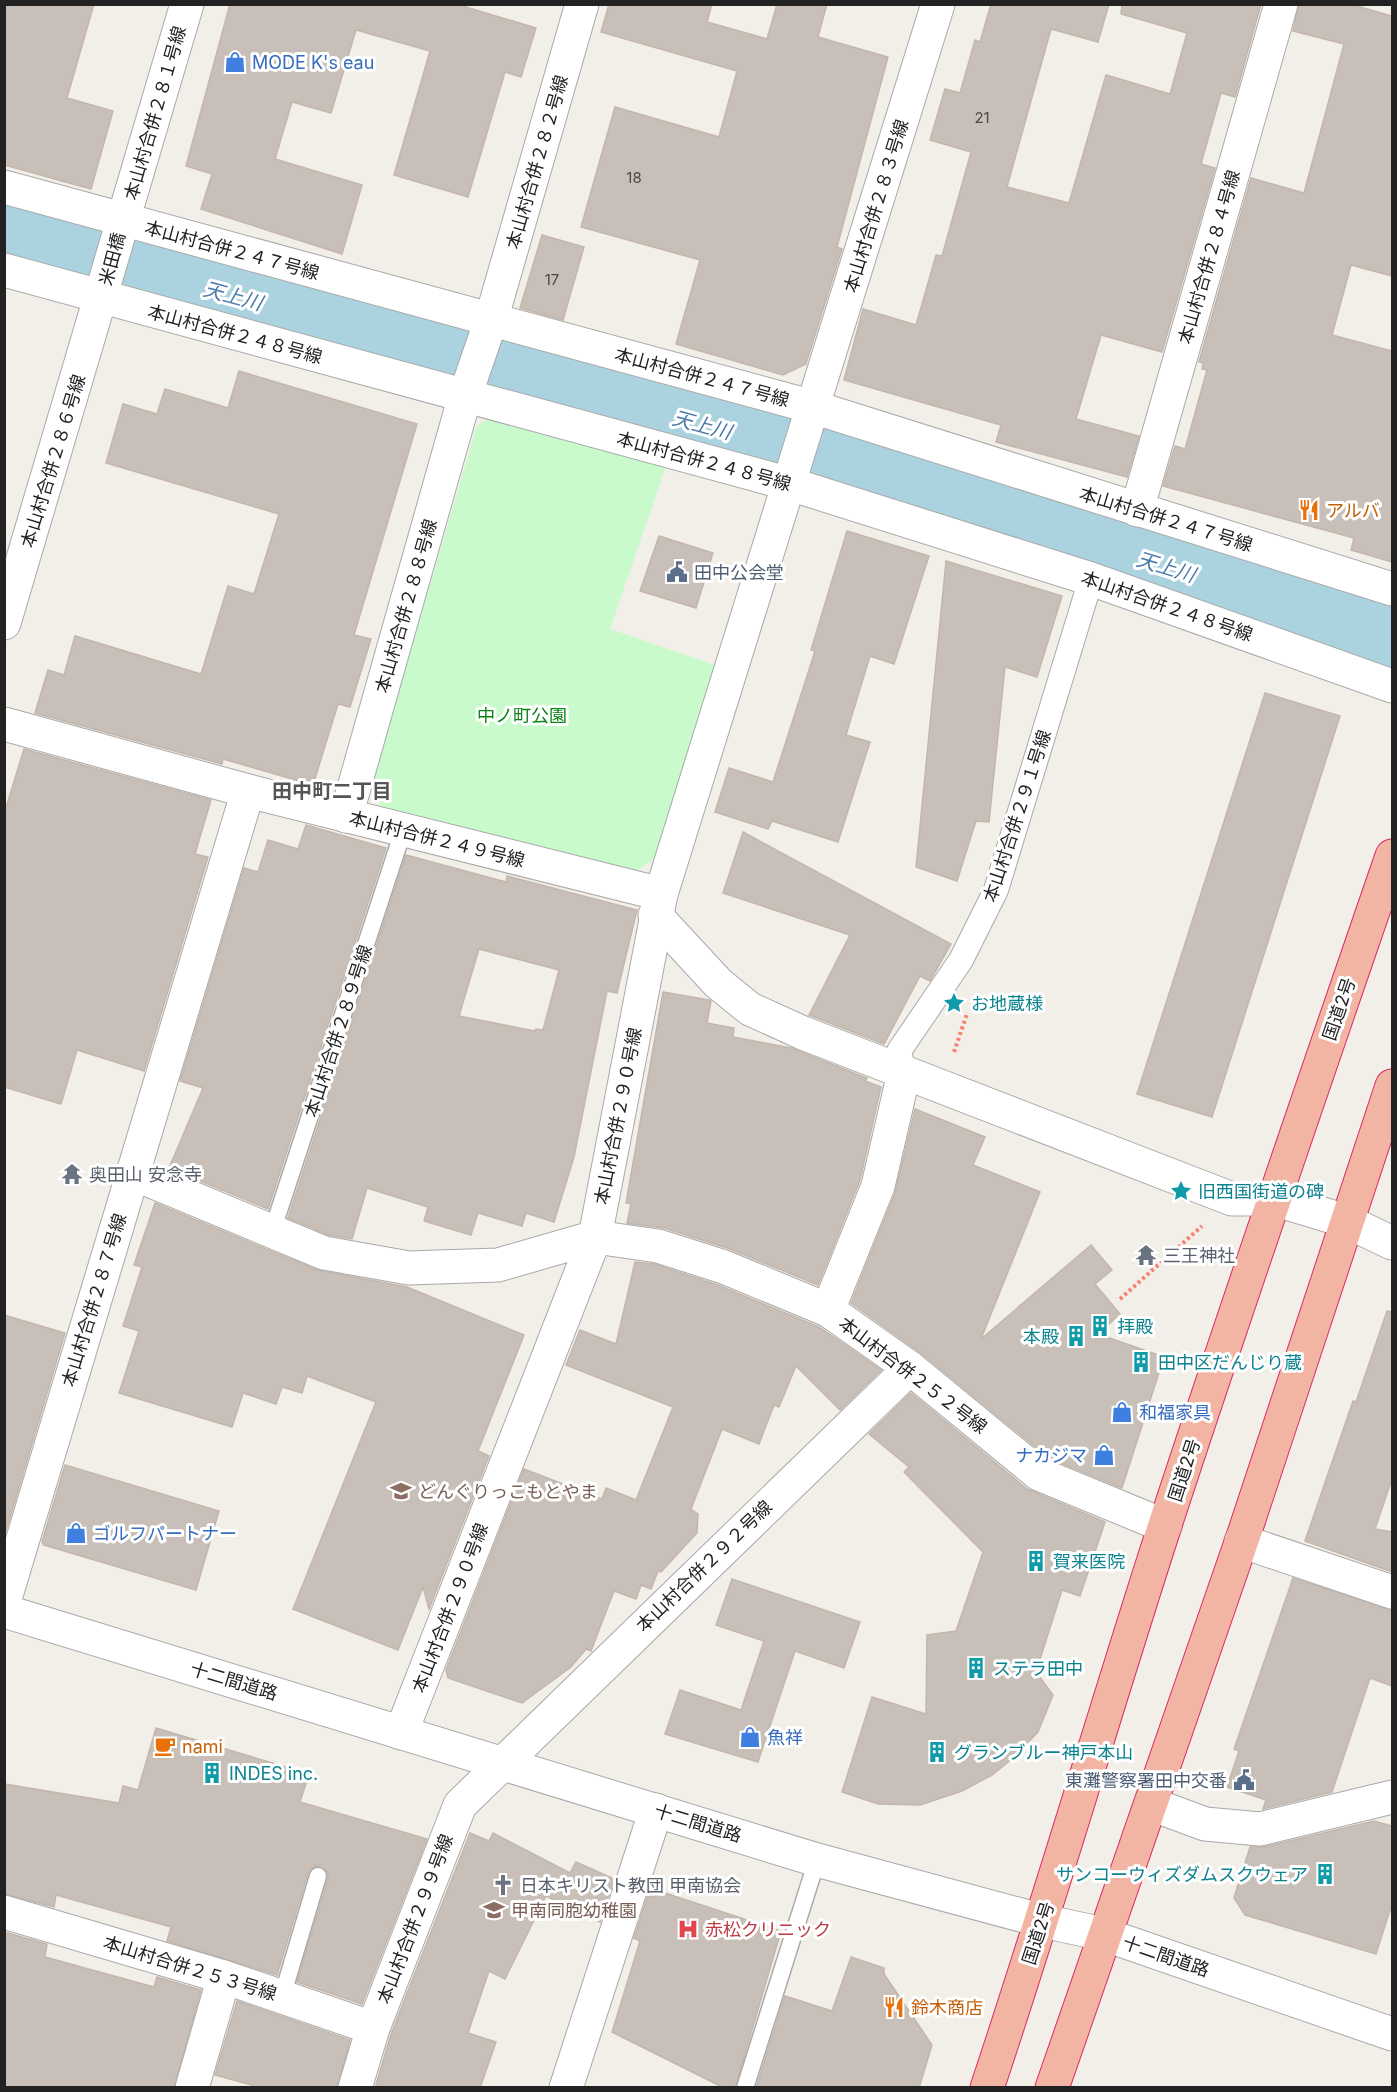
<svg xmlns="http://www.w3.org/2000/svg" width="1397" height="2092" font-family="Inter,'Noto Sans JP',sans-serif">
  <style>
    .park { fill: #c8facc }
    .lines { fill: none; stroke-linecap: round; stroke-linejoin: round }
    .river { stroke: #aad3df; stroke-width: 72 }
    .building { fill: #c7bfb8; stroke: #c4b6ab; stroke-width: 1.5; fill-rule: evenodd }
    .service-casing { stroke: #a9a9a9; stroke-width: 19 }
    .pedestrian-casing { stroke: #a9a9a9; stroke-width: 26 }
    .minor-casing { stroke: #a9a9a9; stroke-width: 35 }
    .tertiary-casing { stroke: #a9a9a9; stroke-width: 35 }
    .trunk-casing { stroke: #dc2a67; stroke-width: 35 }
    .path { stroke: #fa8072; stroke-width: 4; stroke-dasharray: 3 3; stroke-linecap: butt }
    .service { stroke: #fff; stroke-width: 16 }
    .pedestrian { stroke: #fff; stroke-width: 24 }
    .minor { stroke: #fff; stroke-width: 33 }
    .tertiary { stroke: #fff; stroke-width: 33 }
    .trunk { stroke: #f2b4a3; stroke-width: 33 }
    .labels { text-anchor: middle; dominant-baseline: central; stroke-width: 6; stroke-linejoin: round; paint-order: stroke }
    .number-label { font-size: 15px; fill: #4b4948 }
    .shop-label { font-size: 18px; fill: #366cbe; stroke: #fff; text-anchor: start }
    .street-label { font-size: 18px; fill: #222; stroke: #fff }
    .food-label { font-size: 18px; fill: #c56008; stroke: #fff; text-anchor: start }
    .service-label { font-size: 18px; fill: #4e5e75; stroke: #fff; text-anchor: start }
    .park-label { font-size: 18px; fill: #0c8416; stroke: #fff }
    .culture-label { font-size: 18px; fill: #0d838f; stroke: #fff; text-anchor: start }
    .worship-label { font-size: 18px; fill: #5b616d; stroke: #fff; text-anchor: start }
    .education-label { font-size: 18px; fill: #785e54; stroke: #fff; text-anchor: start }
    .health-label { font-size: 18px; fill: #be3a42; stroke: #fff; text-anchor: start }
    .water-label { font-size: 20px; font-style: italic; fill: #4a7aab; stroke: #fff }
    .neighbourhood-label { font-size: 20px; font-weight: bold; fill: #555; stroke: #fff }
  </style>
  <rect width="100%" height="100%" fill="#f2efe9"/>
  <path class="park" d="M495 414 667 463 610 629 715 665 655 859 636 871 382 808 370 787 477 426Z"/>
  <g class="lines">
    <path class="river" d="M4 233 755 439 1392 638"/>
  </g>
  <g class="building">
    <path d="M4 4H94L67 98 113 111 91 189 4 165Z"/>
    <path d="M230 4H456L536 28 521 77 505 72 468 197 394 175 430 51 356 30 331 113 292 102 275 159 362 185 342 254 201 209 212 174 186 166Z"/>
    <path d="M609 4H712L707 22 767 39 777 4H827L818 37 888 57 837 247 842 249 806 364 783 375 676 344 700 260 581 227 615 107 719 137 737 71 601 32Z"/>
    <path d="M991 4H1109L1098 42 1051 29 1007 187 1069 203 1106 75 1170 94 1187 33 1121 14 1122 4H1261L1235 97 1221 93 1201 164 1215 168 1162 352 1101 335 1076 419 1139 436 1127 477 996 442 1001 425 844 380 863 309 916 325 936 255 942 256 971 152 930 140 945 89 960 93 975 40 980 42Z"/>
    <path d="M1299 4H1350L1392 16V276L1351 265 1332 335 1392 351V562L1351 550 1354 538 1163 486 1175 446 1185 449 1207 370 1202 369 1203 363 1199 362 1251 178 1304 193 1344 44 1293 31Z"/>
    <path d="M542 235 584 247 563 320 520 308Z"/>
    <path d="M239 371 417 424 354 635 371 639 350 707 338 704 313 785 223 759 222 764 35 713 48 670 64 675 75 636 201 674 228 586 254 594 279 514 106 463 123 404 157 414 165 389 228 408Z"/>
    <path d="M847 531 929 556 894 664 870 656 846 735 870 742 838 842 772 821 768 829 715 812 729 768 773 782 815 651 811 650Z"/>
    <path d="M659 536 713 553 696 608 640 591Z"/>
    <path d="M946 561 1062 596 1037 677 1005 667 989 822 976 821 957 881 916 867Z"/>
    <path d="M1265 693 1340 716 1212 1117 1137 1094Z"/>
    <path d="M24 749 211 800 195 854 208 857 144 1071 77 1050 61 1104 4 1087V814Z"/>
    <path d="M306 825 386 848 268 1209 169 1168 203 1088 180 1081 244 868 258 872 268 840 298 849Z"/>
    <path d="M743 832 951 944 930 981 920 976 884 1044 809 1015 850 935 723 893Z"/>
    <path d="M406 855 506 882 507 876 637 910 617 993 607 991 574 1157 554 1222 526 1213 522 1226 478 1213 471 1235 424 1221 428 1207 367 1188 352 1239 329 1235 288 1218ZM479 949 559 970 543 1030 536 1029 535 1031 459 1016Z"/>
    <path d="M663 992 709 1000 711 1001 707 1023 734 1028 733 1037 791 1048 867 1078 865 1081 881 1087 860 1180 818 1285 730 1249 664 1228 627 1223 631 1204 626 1203Z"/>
    <path d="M915 1109 985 1137 973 1165 1040 1192 981 1339 1091 1245 1112 1270 1095 1284 1120 1314 1098 1334 1164 1357 1122 1488 1049 1458 922 1354 851 1303 895 1193Z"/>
    <path d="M155 1203 317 1270 407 1287 524 1335 478 1451 489 1456 429 1609 423 1587 398 1650 293 1609 376 1402 307 1376 302 1393 282 1387 276 1404 243 1393 232 1427 119 1393 139 1331 123 1326 142 1267 134 1265Z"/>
    <path d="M635 1262 654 1264 718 1285 819 1327 881 1370 840 1410 796 1366 779 1407 774 1405 759 1444 722 1429 691 1509 698 1514 697 1533 661 1572 658 1571 651 1589 641 1585 636 1599 614 1591 591 1651 586 1649 571 1667 522 1703 448 1678 446 1670 524 1469 602 1499 606 1488 636 1500 673 1407 566 1365 580 1330 616 1344Z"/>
    <path d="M1387 1311 1392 1312V1479L1375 1529 1392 1532V1572L1305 1541 1353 1401 1356 1402Z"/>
    <path d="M4 1315 65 1333 6 1531H4Z"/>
    <path d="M911 1393 1027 1489 1105 1522 1080 1596 1062 1590 1036 1672 1053 1695 1038 1732 1013 1758 992 1775 962 1791 920 1805 878 1804 842 1792 872 1697 926 1714 927 1635 956 1631 983 1552 904 1472 909 1467 869 1434Z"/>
    <path d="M65 1465 219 1511 196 1590 44 1545 42 1542Z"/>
    <path d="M1293 1578 1392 1610V1686L1370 1678 1332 1792 1263 1809 1266 1800 1227 1787 1239 1751 1234 1749Z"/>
    <path d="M732 1579 860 1622 844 1668 795 1651 758 1762 665 1734 680 1690 741 1710 764 1641 716 1625Z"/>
    <path d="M156 1728 309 1774 300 1802 427 1839 362 2004 297 1982 328 1879V1873L322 1866H315L308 1873 277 1975 167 1941 171 1927 56 1895 54 1907 4 1894V1784L119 1803 123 1786 138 1790Z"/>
    <path d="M1374 1821 1392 1826V1904L1376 1954 1245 1915 1234 1898 1250 1847H1264Z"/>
    <path d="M470 1833 489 1841 493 1833 570 1873 576 1862 614 1879 600 1922 546 1896 505 1979 489 1971 468 2033 496 2042 480 2088H375L391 2034Z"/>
    <path d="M656 1890 781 1931 735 2088H724L612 2032 640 1941 634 1938 648 1895 654 1897Z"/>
    <path d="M4 1932 47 1944 45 1957 154 1987 157 1977 201 1990 174 2088H4Z"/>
    <path d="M851 1957 884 1968V1974L932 2045 919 2088H756L785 1996 832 2011Z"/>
    <path d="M237 2001 350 2040 337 2088H263L215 2075Z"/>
  </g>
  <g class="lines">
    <defs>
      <g id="service">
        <path d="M272 1232 403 831"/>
        <path d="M282 1997 318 1876"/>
        <path d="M745 2088 817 1860"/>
      </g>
      <path id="pedestrian" d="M904 1073 899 1051 961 960 996 890 1091 579"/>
      <g id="minor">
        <path d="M4 187 813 407 1392 589"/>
        <path d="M4 270 790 484 1091 579 1392 686"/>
        <path d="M1137 510 1281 4"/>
        <path d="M4 724 248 791 661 894"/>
        <path d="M346 816 465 396 491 320 582 4"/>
        <path d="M655 915 718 983 750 1009 803 1033 1232 1199H1273L1346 1221 1392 1243"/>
        <path d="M132 1173 324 1253 409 1268 498 1265 595 1237 658 1246 724 1267 828 1310 910 1368 1039 1474 1165 1526"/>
        <path d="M828 1310 878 1186 904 1073"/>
        <path d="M1241 1541 1392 1592"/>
        <path d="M4 1602 248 791"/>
        <path d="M401 1733 595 1237 661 894 938 4"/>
        <path d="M1151 1804 1205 1824 1260 1829 1392 1797"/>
        <path d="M4 1912 224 1977 373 2028"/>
        <path d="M192 2088 224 1977"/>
        <path d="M355 2088 373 2028 460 1805 910 1368"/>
        <path d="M566 2088 656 1810"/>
      </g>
      <g id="tertiary">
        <path d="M4 623 187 4"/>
        <path d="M4 1611 817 1860 1043 1921 1103 1934 1392 2034"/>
      </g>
      <g id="trunk">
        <path d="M987 2088C1050 1900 1105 1710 1166 1522 1239 1299 1316 1077 1392 856"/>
        <path d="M1052 2088 1244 1534 1392 1086"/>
      </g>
    </defs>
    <use href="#service" class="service-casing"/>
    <use href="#pedestrian" class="pedestrian-casing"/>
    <use href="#minor" class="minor-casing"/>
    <use href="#tertiary" class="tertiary-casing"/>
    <use href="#trunk" class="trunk-casing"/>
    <g class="path">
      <path d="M954 1052 967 1014"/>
      <path d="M1120 1299 1202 1226"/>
    </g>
    <use href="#service" class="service"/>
    <use href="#pedestrian" class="pedestrian"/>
    <use href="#minor" class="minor"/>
    <use href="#tertiary" class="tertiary"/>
    <use href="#trunk" class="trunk"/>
  </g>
  <defs>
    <symbol id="shop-bare" viewBox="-9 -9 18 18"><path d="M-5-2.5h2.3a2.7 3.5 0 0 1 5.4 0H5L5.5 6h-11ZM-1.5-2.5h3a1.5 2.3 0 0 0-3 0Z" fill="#3f7fe0" stroke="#fff" stroke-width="2.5" paint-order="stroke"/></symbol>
    <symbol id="restaurant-bare" viewBox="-9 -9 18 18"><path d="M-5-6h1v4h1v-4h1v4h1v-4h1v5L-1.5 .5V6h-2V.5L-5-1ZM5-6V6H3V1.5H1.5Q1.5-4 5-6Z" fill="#e8710a" stroke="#fff" stroke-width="2.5" paint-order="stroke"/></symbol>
    <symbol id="civic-bare" viewBox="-9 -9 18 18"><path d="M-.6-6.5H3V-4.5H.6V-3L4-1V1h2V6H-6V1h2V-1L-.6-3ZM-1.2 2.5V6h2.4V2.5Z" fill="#5c6f8a" stroke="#fff" stroke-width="2.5" paint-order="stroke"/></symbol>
    <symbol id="sight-bare" viewBox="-9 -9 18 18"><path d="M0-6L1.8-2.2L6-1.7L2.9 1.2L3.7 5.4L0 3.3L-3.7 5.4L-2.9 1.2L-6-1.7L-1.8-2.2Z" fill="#0f9aa8" stroke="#fff" stroke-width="2.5" paint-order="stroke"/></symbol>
    <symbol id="temple-bare" viewBox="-9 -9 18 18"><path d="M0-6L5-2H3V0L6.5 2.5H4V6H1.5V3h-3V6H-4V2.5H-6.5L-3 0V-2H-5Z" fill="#6b7280" stroke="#fff" stroke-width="2.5" paint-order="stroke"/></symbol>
    <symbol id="building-bare" viewBox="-9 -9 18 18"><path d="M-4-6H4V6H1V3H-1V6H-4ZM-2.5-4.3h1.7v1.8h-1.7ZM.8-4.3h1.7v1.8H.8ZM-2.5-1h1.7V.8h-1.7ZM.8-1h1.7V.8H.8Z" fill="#0f9aa8" stroke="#fff" stroke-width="2.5" paint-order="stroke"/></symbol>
    <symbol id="school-bare" viewBox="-9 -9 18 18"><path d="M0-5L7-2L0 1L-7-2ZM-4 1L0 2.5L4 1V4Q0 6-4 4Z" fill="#8d6e63" stroke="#fff" stroke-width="2.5" paint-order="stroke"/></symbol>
    <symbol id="cafe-bare" viewBox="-9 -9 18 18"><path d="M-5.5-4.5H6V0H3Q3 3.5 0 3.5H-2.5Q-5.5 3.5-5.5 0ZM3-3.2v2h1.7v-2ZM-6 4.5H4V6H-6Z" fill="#e8710a" stroke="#fff" stroke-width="2.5" paint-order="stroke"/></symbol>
    <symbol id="church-bare" viewBox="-9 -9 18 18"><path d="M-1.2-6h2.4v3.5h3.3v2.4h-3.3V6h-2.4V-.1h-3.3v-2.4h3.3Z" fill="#6b7280" stroke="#fff" stroke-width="2.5" paint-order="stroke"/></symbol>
    <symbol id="hospital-bare" viewBox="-9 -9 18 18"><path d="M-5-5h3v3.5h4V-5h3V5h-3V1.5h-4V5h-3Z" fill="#e0444e" stroke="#fff" stroke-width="2.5" paint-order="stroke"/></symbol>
  </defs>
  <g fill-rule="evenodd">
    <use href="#shop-bare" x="220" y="47" width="30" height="30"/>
    <use href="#restaurant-bare" x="1294" y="495" width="30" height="30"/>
    <use href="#civic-bare" x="662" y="557" width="30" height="30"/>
    <use href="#sight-bare" x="939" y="988" width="30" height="30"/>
    <use href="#temple-bare" x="57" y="1159" width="30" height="30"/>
    <use href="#sight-bare" x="1166" y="1176" width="30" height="30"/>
    <use href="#temple-bare" x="1131" y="1240" width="30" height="30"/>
    <use href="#building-bare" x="1085" y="1311" width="30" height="30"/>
    <use href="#building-bare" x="1061" y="1321" width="30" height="30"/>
    <use href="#building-bare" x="1126" y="1347" width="30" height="30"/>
    <use href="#shop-bare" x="1107" y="1397" width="30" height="30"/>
    <use href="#shop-bare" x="1089" y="1440" width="30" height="30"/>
    <use href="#school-bare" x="386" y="1476" width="30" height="30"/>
    <use href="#shop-bare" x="61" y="1518" width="30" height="30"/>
    <use href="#building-bare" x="1021" y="1546" width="30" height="30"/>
    <use href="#building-bare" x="961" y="1653" width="30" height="30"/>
    <use href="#shop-bare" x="735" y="1722" width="30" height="30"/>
    <use href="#cafe-bare" x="150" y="1731" width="30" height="30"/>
    <use href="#building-bare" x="922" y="1737" width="30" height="30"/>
    <use href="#building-bare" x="197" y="1758" width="30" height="30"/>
    <use href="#civic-bare" x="1229" y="1765" width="30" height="30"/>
    <use href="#building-bare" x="1310" y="1859" width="30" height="30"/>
    <use href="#church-bare" x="488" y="1870" width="30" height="30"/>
    <use href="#school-bare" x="479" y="1895" width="30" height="30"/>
    <use href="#hospital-bare" x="673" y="1914" width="30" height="30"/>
    <use href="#restaurant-bare" x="879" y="1992" width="30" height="30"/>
  </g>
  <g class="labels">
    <g class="number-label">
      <text x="982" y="117">21</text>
      <text x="634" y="177">18</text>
      <text x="552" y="279">17</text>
    </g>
    <g class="shop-label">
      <text x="252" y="62">MODE K's eau</text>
      <text x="1139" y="1412">和福家具</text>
      <text x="1087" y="1455" text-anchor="end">ナカジマ</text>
      <text x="93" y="1533">ゴルフパートナー</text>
      <text x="767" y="1737">魚祥</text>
    </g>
    <g class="street-label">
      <text transform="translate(155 113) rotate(-74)">本山村合併２８１号線</text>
      <text transform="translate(537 162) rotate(-74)">本山村合併２８２号線</text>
      <text transform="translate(876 206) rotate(-73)">本山村合併２８３号線</text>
      <text transform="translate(232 250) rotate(15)">本山村合併２４７号線</text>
      <text transform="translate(1209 257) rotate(-74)">本山村合併２８４号線</text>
      <text transform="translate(112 259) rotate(-75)">米田橋</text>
      <text transform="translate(235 334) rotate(15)">本山村合併２４８号線</text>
      <text transform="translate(702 377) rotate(15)">本山村合併２４７号線</text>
      <text transform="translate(53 461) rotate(-73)">本山村合併２８６号線</text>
      <text transform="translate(704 461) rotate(15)">本山村合併２４８号線</text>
      <text transform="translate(1166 519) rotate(17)">本山村合併２４７号線</text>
      <text transform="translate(406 606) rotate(-74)">本山村合併２８８号線</text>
      <text transform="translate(1167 606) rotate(19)">本山村合併２４８号線</text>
      <text transform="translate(1017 816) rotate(-72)">本山村合併２９１号線</text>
      <text transform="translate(437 839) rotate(14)">本山村合併２４９号線</text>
      <text transform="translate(1339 1009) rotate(-71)">国道2号</text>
      <text transform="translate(338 1031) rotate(-72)">本山村合併２８９号線</text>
      <text transform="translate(618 1116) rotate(-79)">本山村合併２９０号線</text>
      <text transform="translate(94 1300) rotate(-73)">本山村合併２８７号線</text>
      <text transform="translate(913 1375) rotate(37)">本山村合併２５２号線</text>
      <text transform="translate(1184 1470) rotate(-72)">国道2号</text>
      <text transform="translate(704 1566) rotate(-44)">本山村合併２９２号線</text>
      <text transform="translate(450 1608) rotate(-69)">本山村合併２９０号線</text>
      <text transform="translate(234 1681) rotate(17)">十二間道路</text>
      <text transform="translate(698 1823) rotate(17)">十二間道路</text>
      <text transform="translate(415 1919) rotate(-69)">本山村合併２９９号線</text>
      <text transform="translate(1038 1933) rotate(-72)">国道2号</text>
      <text transform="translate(1166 1956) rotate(19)">十二間道路</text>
      <text transform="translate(190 1968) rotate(17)">本山村合併２５３号線</text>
    </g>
    <g class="food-label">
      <text x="1326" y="510">アルバ</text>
      <text x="182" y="1746">nami</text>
      <text x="911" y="2007">鈴木商店</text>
    </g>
    <g class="service-label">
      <text x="694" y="572">田中公会堂</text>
      <text x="1227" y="1780" text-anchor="end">東灘警察署田中交番</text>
    </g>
    <g class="park-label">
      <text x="522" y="715">中ノ町公園</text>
    </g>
    <g class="culture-label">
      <text x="971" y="1003">お地蔵様</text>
      <text x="1198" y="1191">旧西国街道の碑</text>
      <text x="1117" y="1326">拝殿</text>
      <text x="1059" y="1336" text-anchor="end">本殿</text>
      <text x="1158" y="1362">田中区だんじり蔵</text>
      <text x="1053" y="1561">賀来医院</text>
      <text x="993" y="1668">ステラ田中</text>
      <text x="954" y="1752">グランブルー神戸本山</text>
      <text x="229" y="1773">INDES inc.</text>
      <text x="1308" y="1874" text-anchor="end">サンコーウィズダムスクウェア</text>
    </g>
    <g class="worship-label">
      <text x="89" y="1174">奥田山 安念寺</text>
      <text x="1163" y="1255">三王神社</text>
      <text x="520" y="1885">日本キリスト教団 甲南協会</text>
    </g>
    <g class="education-label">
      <text x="418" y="1491">どんぐりっこもとやま</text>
      <text x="511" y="1910">甲南同胞幼稚園</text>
    </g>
    <g class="health-label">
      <text x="705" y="1929">赤松クリニック</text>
    </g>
    <g class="water-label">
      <text transform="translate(233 296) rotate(15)">天上川</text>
      <text transform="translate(702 425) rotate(15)">天上川</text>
      <text transform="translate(1166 567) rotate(17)">天上川</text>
    </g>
    <g class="neighbourhood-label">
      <text x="332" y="791">田中町二丁目</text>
    </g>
  </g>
  <rect width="1397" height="2092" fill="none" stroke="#222222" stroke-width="12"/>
</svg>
